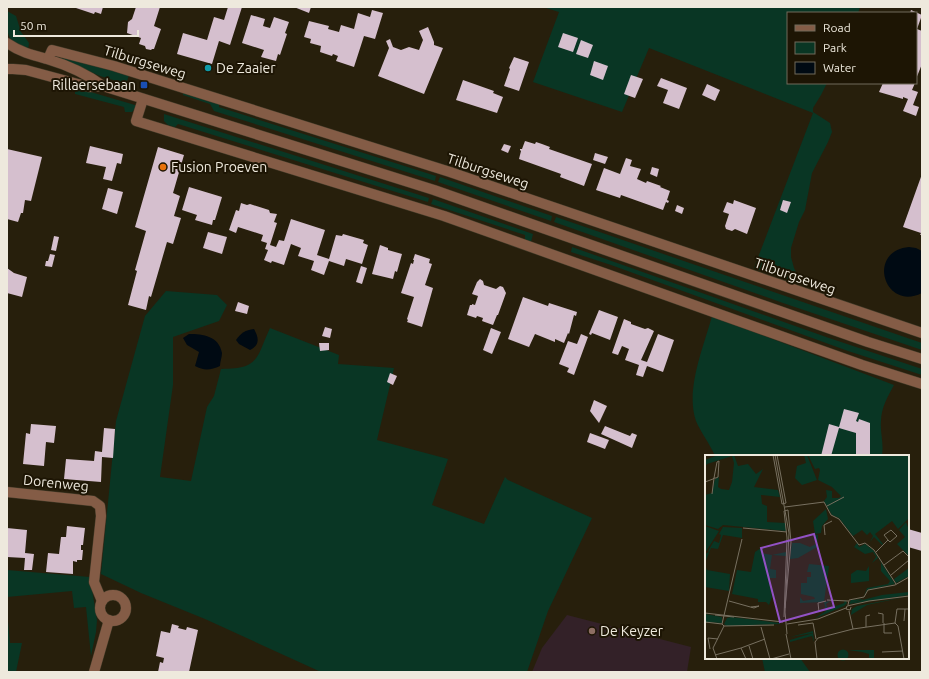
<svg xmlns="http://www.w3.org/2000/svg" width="929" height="679" font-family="Ubuntu,sans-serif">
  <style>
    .education { fill: #332128 }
    .green { fill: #093624 }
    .water { fill: #000a13 }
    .building { fill: #d5bfce }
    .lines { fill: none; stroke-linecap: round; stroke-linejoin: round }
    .minor-casing { stroke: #433b29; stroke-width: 11 }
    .minor { stroke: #845c46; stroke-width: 10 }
    .culture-dot { fill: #0f9aa8; stroke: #1d1504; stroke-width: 1.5 }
    .transit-dot { fill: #1a4fb4; stroke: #1d1504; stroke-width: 1.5 }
    .food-dot { fill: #e8710a; stroke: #1d1504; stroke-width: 1.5 }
    .education-dot { fill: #8d6e63; stroke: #1d1504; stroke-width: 1.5 }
    .labels { text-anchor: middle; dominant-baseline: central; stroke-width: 4; stroke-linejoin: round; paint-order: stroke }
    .street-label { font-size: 14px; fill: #eee9dd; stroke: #1d1504 }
    .poi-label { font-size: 14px; fill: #eee9dd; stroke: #1d1504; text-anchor: start }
    .inset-road { fill: none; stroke: #777060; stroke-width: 1 }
    .view { fill: #9252c5; fill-opacity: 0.15; stroke: #9252c5; stroke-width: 2 }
    .inset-edge { fill: none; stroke: #eee9dd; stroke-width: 2 }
  </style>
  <rect width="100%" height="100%" fill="#271f0c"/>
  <path class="education" d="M567 615 691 647 687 672H532L542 648Z"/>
  <g class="green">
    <path d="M543 7H860L858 13H788V83H827L821 95 813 108V112L830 123 832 132 828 142 812 173 805 210 799 222 791 248V257L794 268 802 284 754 268 813 113 649 48 622 112 533 82 559 12Z"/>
    <path d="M7 11 16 16 21 32 29 43 28 50C23 48 17 45 13 42 5 34 7 21 7 11Z"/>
    <path d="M61 57 129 75 126 84 100 76 61 59Z"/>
    <path d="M77 88 135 105 136 107 132 112H125L124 107 75 94V89Z"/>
    <path d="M183 92 219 104V107L436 176 435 181 214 111 210 104 183 95Z"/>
    <path d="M164 114 429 198 428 202 178 124 175 127 168 125 164 121Z"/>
    <path d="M440 177 552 216 551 221 438 182Z"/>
    <path d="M433 199 533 234 531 242 525 239V235L431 204Z"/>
    <path d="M556 217 922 343V350L783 303 554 222Z"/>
    <path d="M572 247 829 338 922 369V375L848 351 611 265 571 252Z"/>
    <path d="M166 291 217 295 227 305 219 321 173 337V385L160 477 191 481 207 407 214 396 221 369C260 369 256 358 270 328L339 355 338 364 394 368 377 440 448 459 432 505 484 524 505 477 508 480 592 518 548 611 527 672H321L205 619 141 593 101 574 116 421 145 316Z"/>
    <path d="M712 316 894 385C888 396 881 408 881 421 880 434 884 442 882 456H715C710 444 701 433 696 421 685 390 704 346 712 316Z"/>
    <path d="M7 570 90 577 97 620 96 632 91 656 86 607 74 608 72 591 7 597Z"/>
    <path d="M7 610 10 643H22L16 672H7Z"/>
    <path d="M762 658H800L810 672H765Z"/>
  </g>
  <g class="water">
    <path d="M909 247 916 248 922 251V293C884 312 866 251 909 247Z"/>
    <path d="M254 329C259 338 260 345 250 350L239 344 236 340C241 333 245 330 254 329Z"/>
    <path d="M189 334C203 334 219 336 222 353 222 357 220 362 220 366 211 370 204 371 195 366L199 352 187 345 183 338Z"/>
  </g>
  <g class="building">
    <path d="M76 7H103L101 14 95 12 94 14 76 8Z"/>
    <path d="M136 7H160L154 26 161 29 154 49H152L151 50 146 49 145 46 139 44 141 38 127 33 128 22 132 19Z"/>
    <path d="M228 7H242L230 45 219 41 212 64 177 54 183 33 207 40 214 17 224 20Z"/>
    <path d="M294 7H311L309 13Z"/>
    <path d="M372 10 383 13 375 39 364 36 354 67 336 61 338 56 333 54 332 56 320 52 321 46 310 43 311 39 304 37 309 21 329 26 328 29 339 32 341 25 354 29 358 13 370 17Z"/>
    <path d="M911 10 922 15 917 29 922 31V64L916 79V13H910Z"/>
    <path d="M251 15 265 19 263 26 270 28 274 17 289 22 285 33 287 34 280 55 278 54 276 61 261 57 264 50 242 43Z"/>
    <path d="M428 27 434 42V45L443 48 424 94 378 76 389 48 386 41 390 39 393 47 401 50 409 47 419 50 423 40 419 31Z"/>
    <path d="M563 33 578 38 573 52 558 47Z"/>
    <path d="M581 40 593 45 588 58 576 54Z"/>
    <path d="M514 57 529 62 519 91 504 86 510 69 509 68Z"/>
    <path d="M594 61 608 66 603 80 590 75Z"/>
    <path d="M631 75 643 79 635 98 624 94Z"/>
    <path d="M661 78 687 88 679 109 663 103 668 90 657 86Z"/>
    <path d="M463 80 494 91 493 93 503 97 497 113 456 100Z"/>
    <path d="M883 83H915L912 90 918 92 913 105 919 107 916 116 903 111 908 99 903 97V99L879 92Z"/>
    <path d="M707 84 720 90 715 101 702 95Z"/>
    <path d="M525 141 535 144 536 142 542 144 550 147 549 149 592 164 584 186 560 177 561 174 519 159 521 151 520 150V149H522Z"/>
    <path d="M504 144 511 146 508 153 501 150Z"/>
    <path d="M90 146 123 154 121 164 117 163 112 181 103 179 106 167 86 163Z"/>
    <path d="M158 147 184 155 173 193 180 196 174 216 181 218 173 244 167 242 151 297 149 296 146 310 128 305 137 271 135 270 146 231 135 227Z"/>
    <path d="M7 149 42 157 31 201 25 200 23 213H21L18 222 7 219Z"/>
    <path d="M595 153 608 157 605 164 593 160Z"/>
    <path d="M626 158 632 160 630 166 641 169 637 179 646 183 647 181 661 186 660 187 670 191 667 200 669 201 668 203 666 202 663 210 621 195 620 198 596 190 604 168 620 174Z"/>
    <path d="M652 167 659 169 657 177 650 174Z"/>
    <path d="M922 174V235H920L921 233 903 227Z"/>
    <path d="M189 187 222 197 215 220H213L212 225 195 220 197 215 182 210Z"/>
    <path d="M108 188 123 192 117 214 102 209Z"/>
    <path d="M734 200 756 208 747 234 735 229 732 231 726 229 725 226 729 214 723 212 727 202 733 204Z"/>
    <path d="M783 200 791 202 787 213 780 210Z"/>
    <path d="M241 203 247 205 250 204 269 210 270 213 277 214 274 222 277 223 270 245 276 247 279 240 284 241 291 219 325 230 317 255 329 259 336 235 342 236 343 234 364 240 363 243 368 245 362 264 346 259 344 266 329 261 324 275 311 270 314 261 298 256 301 248 291 244 284 265 272 261 271 263 264 260 268 250 265 249 267 243 261 241 263 235 238 227 236 233 229 230 236 210 239 211Z"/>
    <path d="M677 205 684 208 682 214 675 211Z"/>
    <path d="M208 232 227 237 222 254 203 248Z"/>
    <path d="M54 236 59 237 56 251 51 250Z"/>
    <path d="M380 245 388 248V250L402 254 397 272 395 271 393 279 372 274Z"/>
    <path d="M50 254 55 255 52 267 45 266 46 261H48Z"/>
    <path d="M415 254 430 259 429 263 432 264 425 285 433 288 422 327 407 322 408 320 407 319 414 297 401 293 411 263 413 264 414 260H413Z"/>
    <path d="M361 266 367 268 362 284 356 282Z"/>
    <path d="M7 268 14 273 27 277 22 297 7 293Z"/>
    <path d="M480 279 483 281 484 285 496 289 500 286 503 287 506 293 498 315H497L493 325 482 321 483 318 477 316 476 318 467 315 470 305H472V304L475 305 478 296 472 294 477 282Z"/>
    <path d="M523 297 548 306 549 303 577 312 576 316 574 315 569 334 568 333 564 343 555 339V342L535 334 529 347 508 339Z"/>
    <path d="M238 302 249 306 247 314 235 311Z"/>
    <path d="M599 310 618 317 610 340 592 333 591 335 589 334Z"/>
    <path d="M624 319 631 322V324L645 329 648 328 654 331 641 360 647 362 658 334 674 340 663 372 647 366 643 377 636 375 639 365 625 360 629 349 622 346 618 355 612 353Z"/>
    <path d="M325 327 332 329 330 338 322 336Z"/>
    <path d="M491 328 501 332 492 354 483 350Z"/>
    <path d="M581 334 588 337 574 375 567 372 569 368 559 364 568 341 577 344Z"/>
    <path d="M319 343H329V350L320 351Z"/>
    <path d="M390 373 397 376 393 385 387 382Z"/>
    <path d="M594 400 607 406 599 423 590 411Z"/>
    <path d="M844 409 859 413 856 421 858 422 859 419 870 423V456H856V433L839 428 831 456H821L829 424 839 427Z"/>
    <path d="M31 424 56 426 54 443 46 442 44 466 23 464 26 433 30 434Z"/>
    <path d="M605 426 630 436 632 433 637 435 632 448 601 434Z"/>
    <path d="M104 428 115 429 113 458 102 457 101 482 64 479 66 459 94 461 95 451 102 452Z"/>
    <path d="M590 433 609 440 605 449 587 442Z"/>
    <path d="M67 526 85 528 83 545H81V550H83L82 560H77V562L73 561V574L46 572 48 553 59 554 61 537H66Z"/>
    <path d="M7 528 27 530 25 553 34 554 32 570H24L25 558 7 557Z"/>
    <path d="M908 529 922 533V551L908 547Z"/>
    <path d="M172 624 179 626 178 628 186 630 187 627 198 630 189 672H158L160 662 163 663 164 658 156 656 161 631 170 633Z"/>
  </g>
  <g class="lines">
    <defs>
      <g id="minor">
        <path d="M7 43C20 52 32 55 47 59 67 65 87 74 103 86L434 190 868 342 922 359"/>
        <path d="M48 59 52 50 114 66 174 85 450 172 922 333"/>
        <path d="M7 69H13L26 70 89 87 103 86"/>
        <path d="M143 99 136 121 444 216 862 365 922 384"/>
        <path d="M7 492 93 501 100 506 101 516 94 582 102 601"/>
        <circle cx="113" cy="608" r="13"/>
        <path d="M94 672 109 620"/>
      </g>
    </defs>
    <use href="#minor" class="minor-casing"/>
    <use href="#minor" class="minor"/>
  </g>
  <circle class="culture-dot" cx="208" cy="68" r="4"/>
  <rect class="transit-dot" x="140" y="81" width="8" height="8" rx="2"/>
  <circle class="food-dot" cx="163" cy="167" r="4"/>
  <circle class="education-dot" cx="592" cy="631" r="4"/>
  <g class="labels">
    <g class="street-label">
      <text transform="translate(145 62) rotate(17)">Tilburgseweg</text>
      <text transform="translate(488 171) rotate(18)">Tilburgseweg</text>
      <text transform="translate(795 276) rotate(19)">Tilburgseweg</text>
      <text transform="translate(56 483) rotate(6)">Dorenweg</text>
    </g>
    <g class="poi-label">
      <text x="216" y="68">De Zaaier</text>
      <text x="136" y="85" text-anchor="end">Rillaersebaan</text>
      <text x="171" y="167">Fusion Proeven</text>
      <text x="600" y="631">De Keyzer</text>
    </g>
  </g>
  <g transform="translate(705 455)">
    <rect width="204" height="204" fill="#271f0c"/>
    <path d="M13 0H29L33 11 43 9 51 19 58 14 49 32 73 35 75 42 56 40 57 49 62 51V67L80 68 81 76 18 70 13 74 0 70V40L7 38 10 24 14 22 13 32 16 34 24 35 27 27 29 8 27 1 2 9 0 12V5ZM99 0H102L112 25 97 30 90 23 92 11 101 8ZM103 0H204V63L193 74 187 66 170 79 178 89 177 90 169 82 165 87 168 81 165 77 162 80 157 75 148 81 134 63 127 60 119 46 122 42 121 35 127 36V43H134L136 41 127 32 113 25 115 15 114 13 110 14ZM121 54 123 64 117 71 116 78 110 79 108 66ZM201 67 204 75V101L192 89 200 82 194 75ZM0 71 14 76 0 98ZM18 72 37 73V83L18 80 13 94 6 93 0 108V99L4 97 3 96 9 86 14 88 16 80 14 79ZM110 80H113L112 92 93 103 85 104 87 88H95L105 92 111 89ZM152 88 154 92 160 89 168 95 190 129 162 135 159 141 162 133 183 129 185 126 176 116V108L173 103 167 108 171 102 168 97 160 99 149 92ZM56 93V98L67 100 81 97V101L67 100 65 114 71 115V123H64L67 142 64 150 61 147H53V144L27 139 32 115 46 117 50 97ZM104 109 124 111 119 147 95 148V142L98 146 110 144 109 142 96 139V128H102V122H106V117H102ZM0 111 2 115 25 119 24 136 0 132ZM164 111V126L146 128V119L152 115 161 116ZM204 113V121L191 128 189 124ZM204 137V140L144 149 146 145 159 144 146 148 177 140ZM204 141 162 150 146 160 147 154 152 151ZM140 145 142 148 139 151 109 164 121 156 119 147 125 146 121 149 123 154 139 148ZM0 159 17 162V168L0 167ZM26 162 75 168V169L22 171 19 169 22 163ZM108 176 109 187 107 181 85 187V185L108 178 85 182ZM132.5 200a5.5 5.5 0 1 1 11 0a5.5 5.5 0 1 1-11 0ZM143 195H169V204H164V199L157 197Z" fill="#093624"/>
    <path class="inset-road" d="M68 0 77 49 81 48 72 0M70 0 84 78 80 157 82 179M0 27 8 24 9 23H11L13 22 14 6 12 7 9 23 7 39M122 51 139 42M80 52 119 47 126 60 134 64 154 90 160 88 169 95 191 129M38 73 82 77M120 80 119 70 127 66M171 97 183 85 185 87 192 81 186 75 179 80 183 85M179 110 198 96 204 102M186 120 204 105M122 145 143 146M24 146 49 153 54 151 46 152M143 150 144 145 159 142 163 135 190 130 204 122M146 152 145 155 141 154 142 151 164 146 204 141M144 156 148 174M114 157 113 148 121 146M0 158 78 167M173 158 178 159V168M10 160 29 162M79 162 82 83 79 56 83 55 86 87 80 153M199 166 200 154M0 167 17 169M179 168V178H187M190 168 193 171 199 204M190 168 192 154H204M82 169 113 164 141 153M93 170 108 168 111 184M19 171 69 170M56 172 65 204M161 172V161L165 160M81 179 86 204M44 191 48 204M5 194 3 183 13 184M177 197 198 196M10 200 36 193M12 204 8 193 19 171 17 169 37 84M41 204 36 193 60 184M66 204 84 199M112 204 110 187 113 183 148 174 190 168"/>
    <path class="view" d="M109 79 129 152 75 167 56 93Z"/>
    <rect width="204" height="204" class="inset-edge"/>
  </g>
  <rect width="929" height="679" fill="none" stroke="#eee9dd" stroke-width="16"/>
  <rect x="787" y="12" width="130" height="72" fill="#1d1504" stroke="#716a5b"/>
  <rect x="795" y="25" width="20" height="6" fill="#845c46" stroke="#716a5b"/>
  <text x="823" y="32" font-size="12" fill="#eee9dd">Road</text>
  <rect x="795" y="42" width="20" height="12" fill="#093624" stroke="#716a5b"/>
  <text x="823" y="52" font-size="12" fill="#eee9dd">Park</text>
  <rect x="795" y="62" width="20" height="12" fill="#000a13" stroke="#716a5b"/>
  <text x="823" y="72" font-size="12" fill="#eee9dd">Water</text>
  <path d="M14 30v6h124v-6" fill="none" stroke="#eee9dd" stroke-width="2"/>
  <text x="20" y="30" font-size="12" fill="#eee9dd" stroke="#1d1504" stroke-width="3" paint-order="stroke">50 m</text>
</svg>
